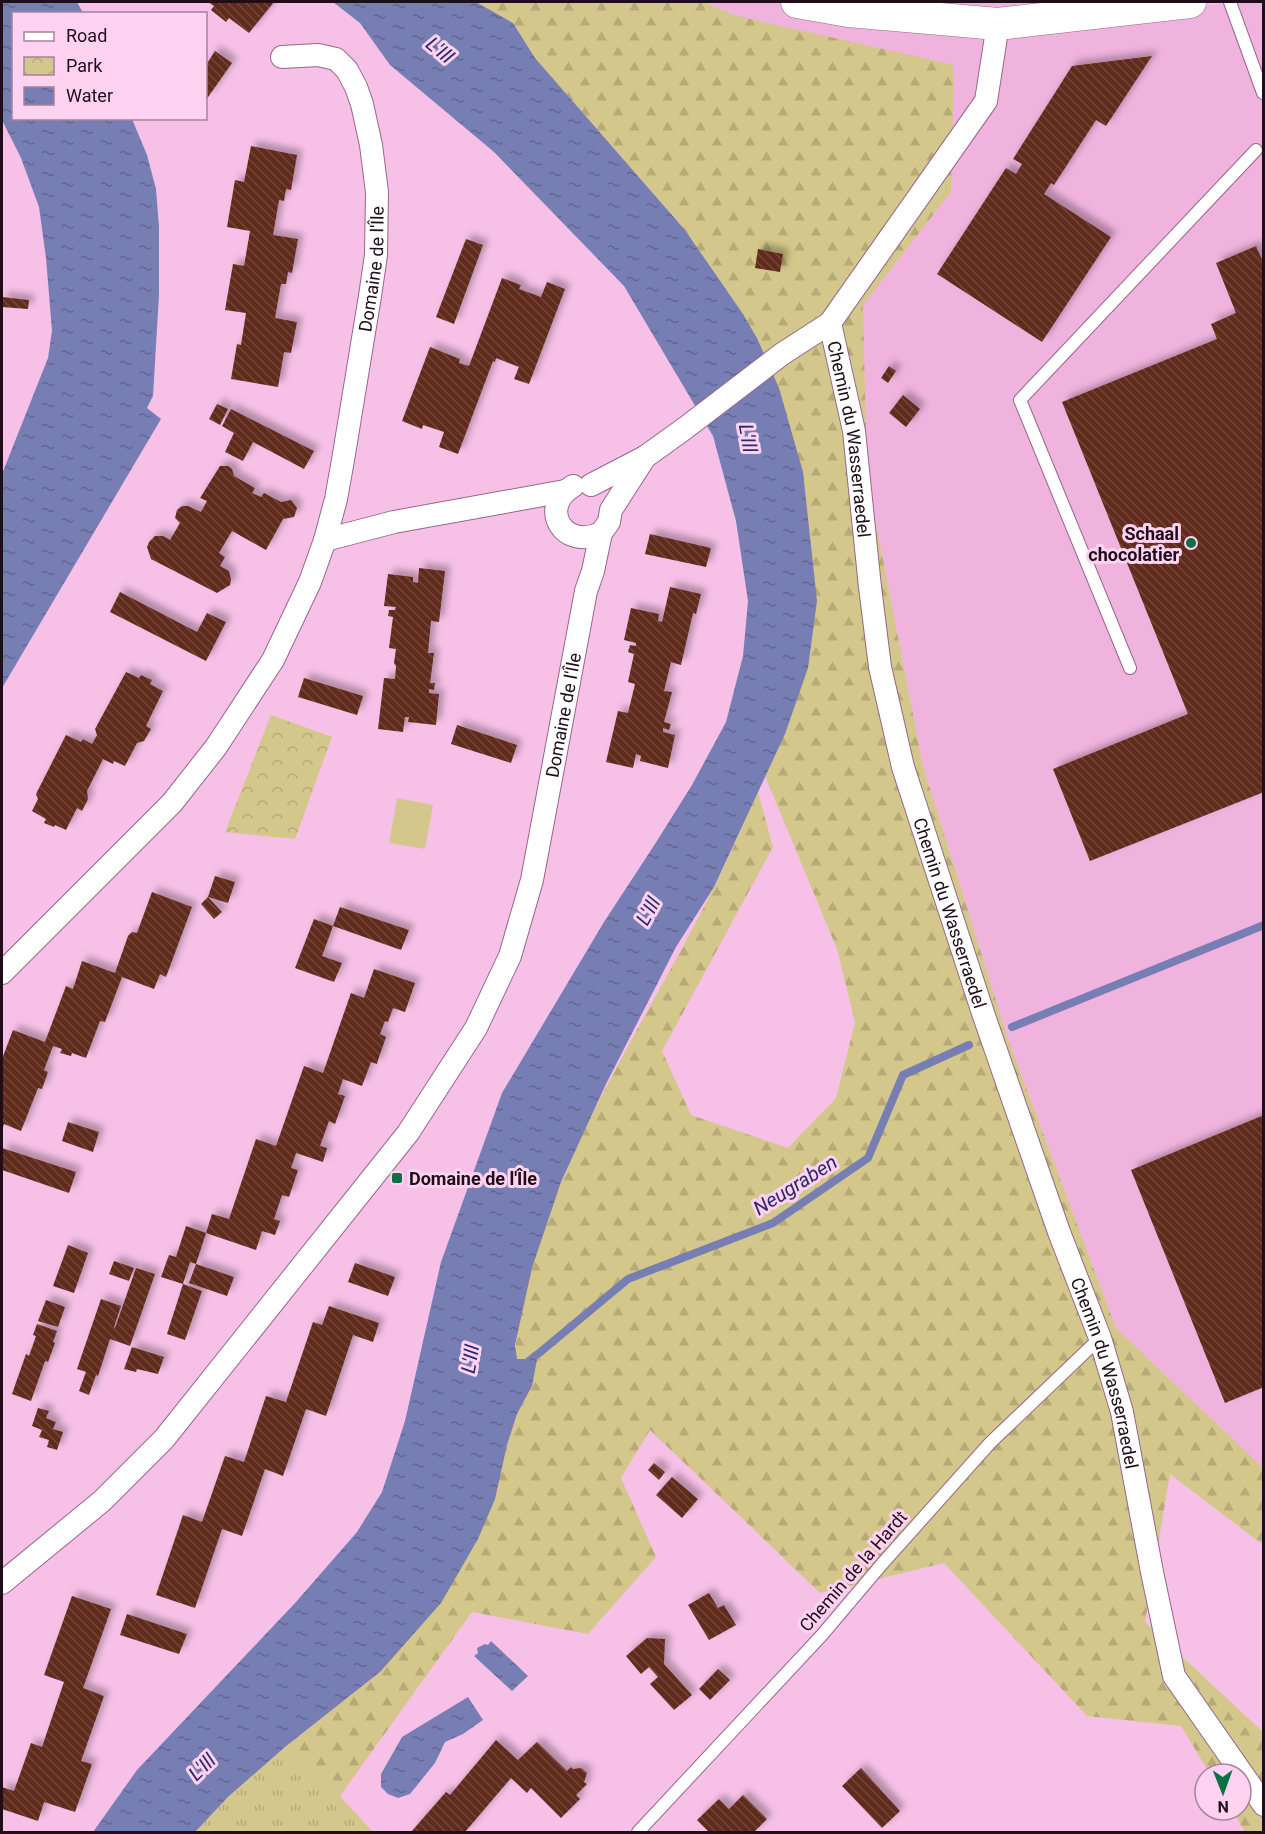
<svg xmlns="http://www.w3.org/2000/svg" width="1265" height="1834" font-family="Roboto,sans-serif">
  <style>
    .built { fill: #efb3dd }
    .grass { fill: url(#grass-tufts) }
    .forest { fill: url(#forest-firs) }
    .park { fill: url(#park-crowns) }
    .garden { fill: #d4c78b }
    .water { fill: url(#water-ripples) }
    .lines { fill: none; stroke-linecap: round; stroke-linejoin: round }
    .stream { stroke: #777eb4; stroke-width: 8 }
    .building { fill: url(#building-back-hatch); filter: url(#shadow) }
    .lane-casing { stroke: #976689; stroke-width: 14 }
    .street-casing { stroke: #976689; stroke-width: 24 }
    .secondary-casing { stroke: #976689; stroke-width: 33 }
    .lane { stroke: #fff; stroke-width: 12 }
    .street { stroke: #fff; stroke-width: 22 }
    .secondary { stroke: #fff; stroke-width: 32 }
    .poi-dot { fill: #0c6f45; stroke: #fed2f0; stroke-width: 2 }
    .labels { text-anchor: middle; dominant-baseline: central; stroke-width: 6; stroke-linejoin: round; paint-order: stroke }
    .street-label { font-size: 18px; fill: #1f0d1a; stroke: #fed2f0 }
    .poi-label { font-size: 18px; font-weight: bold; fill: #1f0d1a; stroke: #fed2f0; text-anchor: end }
    .water-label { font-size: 20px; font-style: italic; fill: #29296c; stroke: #fed2f0 }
  </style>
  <defs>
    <pattern id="grass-tufts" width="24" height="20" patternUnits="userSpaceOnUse" patternTransform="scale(1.5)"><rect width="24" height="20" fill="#d4c78b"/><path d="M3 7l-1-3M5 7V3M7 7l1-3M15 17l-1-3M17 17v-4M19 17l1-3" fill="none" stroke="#b6aa77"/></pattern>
    <pattern id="forest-firs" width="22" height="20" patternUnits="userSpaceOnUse" patternTransform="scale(1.5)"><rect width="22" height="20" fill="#d4c78b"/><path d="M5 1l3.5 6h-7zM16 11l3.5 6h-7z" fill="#b6aa77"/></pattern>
    <pattern id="park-crowns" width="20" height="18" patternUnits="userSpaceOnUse" patternTransform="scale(1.5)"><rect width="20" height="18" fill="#d4c78b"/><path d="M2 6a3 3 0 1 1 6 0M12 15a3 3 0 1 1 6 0" fill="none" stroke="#b6aa77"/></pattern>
    <pattern id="water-ripples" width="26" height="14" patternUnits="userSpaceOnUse" patternTransform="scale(1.5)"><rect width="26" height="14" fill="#777eb4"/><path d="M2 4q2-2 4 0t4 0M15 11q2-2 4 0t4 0" fill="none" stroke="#616692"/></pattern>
    <pattern id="building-back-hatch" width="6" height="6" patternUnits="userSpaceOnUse" patternTransform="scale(1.5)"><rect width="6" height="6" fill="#602b1a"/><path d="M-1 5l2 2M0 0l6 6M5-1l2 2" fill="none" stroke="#72473a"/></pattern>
    <filter id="shadow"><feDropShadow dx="5.5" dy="-5.5" stdDeviation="3" flood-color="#0004"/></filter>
  </defs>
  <rect width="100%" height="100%" fill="#f7c1e7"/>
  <path class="built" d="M704 2H1013L1051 20 1244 2H1263V1468L1116 1328 1008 1039 923 766 867 477 863 305 951 192 737 16Z"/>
  <path class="grass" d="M285 1747 340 1796 373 1832H195L228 1797Z"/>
  <path class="forest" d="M476 2H704L737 16 954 65 951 192 863 305 867 477 923 766 1008 1039 1116 1328 1263 1468V1545L1170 1474 1145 1622 1263 1732V1832H1245L1232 1810H1241V1774H1210L1181 1726 1087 1716 944 1563 820 1593 650 1430 621 1478 656 1557 588 1634 472 1612 340 1796 285 1747 380 1672 507 1445 517 1414 532 1386 535 1352 525 1359 516 1360C514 1337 521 1315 526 1293 560 1143 647 1022 714 887 730 856 743 824 758 792L773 847 662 1051 691 1115 788 1148 836 1098 855 1022 837 949 765 776 808 668 757 338 743 314 685 230 535 58 513 23Z"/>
  <path class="park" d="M271 715 332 737 295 839 225 832Z"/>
  <path class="garden" d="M397 798 433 805 425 849 389 843Z"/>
  <g class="water">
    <path d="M2 2H77L83 13 14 14V118L132 119 147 155 156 189 159 227V295L153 396 147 408 161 419 2 688V474L48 358 52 331 46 258 39 207 21 158 2 120Z"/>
    <path d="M333 2H476L513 23 535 58 685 230 743 314 757 338 779 388 803 472 817 601 808 668 785 734 714 887 676 947 606 1084 561 1182 532 1268 515 1345 517 1359H525L535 1351 538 1354 532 1386 517 1414 507 1445 495 1499 478 1539 441 1603 380 1672 285 1747 228 1797 195 1832H93L137 1770 296 1602 357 1532 382 1492 405 1421 441 1262 502 1093 604 922 655 844 692 785 726 722 743 656 748 601 736 521 713 436 624 286 494 152 390 65 360 23Z"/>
    <path d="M491 1641 528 1676 512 1691 474 1656 478 1653 477 1648 485 1644 488 1645Z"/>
    <path d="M468 1697 483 1720 463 1734 445 1742 435 1763 410 1794 398 1798 388 1794 381 1787V1774L402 1737Z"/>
  </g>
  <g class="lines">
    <g class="stream">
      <path d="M1012 1027 1264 925"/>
      <path d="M538 1354 628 1279 773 1223 868 1158 903 1075 969 1045"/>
    </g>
  </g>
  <g class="building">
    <path d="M208 2H274L249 33 229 18 226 22 211 10 214 6Z"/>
    <path d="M215 51 232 63 206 100V65Z"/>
    <path d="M1152 56 1106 126 1096 120 1054 185 1051 183 1044 194 1111 237 1042 342 937 274 1006 168 1016 174 1022 164 1013 159 1072 66Z"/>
    <path d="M251 146 297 155 291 190 286 189 284 201 279 200 273 235 298 239 292 273 288 272 286 284H281L275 318 297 322 291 353 284 352 278 387 231 379 237 344 241 345 246 313 225 310 233 264 244 266 250 231 227 227 235 180 244 182Z"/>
    <path d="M466 239 483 245 454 324 436 317Z"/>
    <path d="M1256 246 1264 264V792L1090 861 1053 769 1188 714 1062 402 1217 339 1211 324 1236 313 1216 263Z"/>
    <path d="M758 249 783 254 780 272 755 268Z"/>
    <path d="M502 278 521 285 519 289 541 297 547 282 565 289 529 384 514 379 519 367 496 358 495 362 493 361 458 454 439 447 444 432 423 425 422 429 402 421 430 347 460 359 459 363 469 366Z"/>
    <path d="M2 297 29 300 28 309 2 307Z"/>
    <path d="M889 366 896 371 888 383 881 378Z"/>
    <path d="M903 395 920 409 906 427 889 413Z"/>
    <path d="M217 404 228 409 220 425 209 419Z"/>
    <path d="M231 409 314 451 304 469 253 442 243 461 225 452 234 433 222 426Z"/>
    <path d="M220 466H228L232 469 234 476 255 488 252 493 261 497 264 493 281 502 291 500 297 508 294 517 283 519 266 550 232 531 219 553 225 557 220 566 229 571 231 580 230 585 217 593 151 559 147 547 149 542 155 536H163L170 540 180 523 175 518 177 510 182 506H188L201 512 207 501 200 498Z"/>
    <path d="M650 534 711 548 706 567 645 554Z"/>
    <path d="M419 568 445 571 439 622 431 621 428 653H434L430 683H435L434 690 429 689V693L439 694 436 725 408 722 409 717H405L403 732 378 729 384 678 395 679 396 666 394 663 396 649 389 648 393 617 388 616 389 610H395L396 607 384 606 388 574 413 577V582L418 583Z"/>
    <path d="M670 587 701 594 696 614 693 613 681 665 671 662 664 691 672 692 664 722 671 724 669 730 663 728V732L675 735 668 768 640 761 641 756 636 754 633 768 606 762 618 711 628 713 635 684 628 682 634 654 628 652 630 645 636 646V643L624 640 631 608 659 614 658 621 662 622Z"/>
    <path d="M120 592 197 632 207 613 226 622 206 661 110 612Z"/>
    <path d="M126 672 139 678 141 675 152 680 150 684 163 691 146 726 151 729 144 741 137 743 125 766 114 761 113 764 103 759 87 791 88 799 82 811 77 808 66 830 55 825 54 827 44 823 46 819 32 811 38 799 36 794 66 735 81 742 83 739 92 744 97 735 95 729Z"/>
    <path d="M304 678 363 696 357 715 298 697Z"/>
    <path d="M457 725 517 745 511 763 451 744Z"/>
    <path d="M215 876 235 882 228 903 208 897Z"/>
    <path d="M152 892 192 907 166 977 160 974 154 989 122 977 105 1022 100 1021 86 1058 72 1053 71 1056 60 1053 62 1049 53 1046 44 1070 48 1072 42 1089 38 1088 21 1131 4 1124 2 1130V1059L13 1030 45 1042 66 986 73 989 82 961 115 973 128 936 132 932 137 933Z"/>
    <path d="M208 897 222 912 214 919 201 904Z"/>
    <path d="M340 907 409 930 401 950 333 926Z"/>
    <path d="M314 919 333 926 322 956 342 963 334 982 295 968Z"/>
    <path d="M374 969 415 983 405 1012 393 1008 388 1022 385 1021 380 1034 386 1037 379 1057 377 1064 371 1062 362 1086 343 1079 338 1094 345 1096 335 1124 329 1121 320 1146 327 1148 323 1162 296 1153 291 1168 298 1170 289 1197 282 1195 274 1219 280 1221 275 1235 262 1231 256 1250 206 1233 212 1214 229 1219 256 1139 276 1146 304 1066 323 1073 351 993 364 998Z"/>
    <path d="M1264 1115V1387L1225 1403 1131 1170Z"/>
    <path d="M68 1122 99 1132 93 1152 62 1141Z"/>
    <path d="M2 1148 76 1172 69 1193 2 1170Z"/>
    <path d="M186 1226 206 1233 196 1264 234 1277 227 1296 189 1283 196 1264 190 1262 183 1284 202 1291 185 1340 167 1334 183 1284 161 1277 169 1255 176 1257Z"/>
    <path d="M68 1245 88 1253 74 1293 53 1286Z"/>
    <path d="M114 1261 134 1268 129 1281 109 1274Z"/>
    <path d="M355 1263 395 1277 388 1296 348 1282Z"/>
    <path d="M136 1268 155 1274 130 1346 110 1339 98 1376 96 1375 89 1395 79 1391 86 1372 77 1369 101 1299 121 1306 114 1327 115 1328Z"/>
    <path d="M46 1300 65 1307 58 1327 38 1321Z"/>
    <path d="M329 1306 379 1323 373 1342 353 1335 326 1416 306 1409 283 1476 265 1469 242 1536 222 1529 195 1608 156 1595 183 1515 202 1522 225 1456 244 1462 266 1396 286 1402 313 1322 322 1325Z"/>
    <path d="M37 1324 57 1331 53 1342 55 1343 48 1362 45 1361 31 1401 12 1394 26 1354 29 1356 36 1336 33 1335Z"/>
    <path d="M132 1347 164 1357 158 1374 137 1369 136 1372 124 1369Z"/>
    <path d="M38 1408 49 1411 46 1418 56 1422 53 1429 63 1432 57 1450 47 1447 49 1440 39 1437 42 1430 32 1426Z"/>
    <path d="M654 1463 665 1472 659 1480 648 1470Z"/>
    <path d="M672 1477 698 1499 682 1518 656 1495Z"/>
    <path d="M709 1593 718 1608 724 1605 736 1625 709 1640 688 1605Z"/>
    <path d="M72 1596 111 1609 83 1688 104 1696 81 1761 92 1764 75 1812 44 1802 38 1821 2 1809V1787L14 1791 31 1743 42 1747 64 1682 44 1675Z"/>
    <path d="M127 1614 187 1634 179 1654 120 1635Z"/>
    <path d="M647 1638 665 1639 664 1664 692 1695 674 1710 650 1684 658 1677 649 1667 641 1674 626 1656Z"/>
    <path d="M718 1669 730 1680 710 1700 699 1689Z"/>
    <path d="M496 1740 518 1760 537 1742 567 1771 571 1767 573 1769 581 1768 587 1773 584 1782 587 1784 576 1795 580 1799 561 1818 531 1788 527 1793 511 1778 465 1832H411L446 1792 450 1795Z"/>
    <path d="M861 1768 900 1811 882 1828 842 1786Z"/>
    <path d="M743 1795 767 1819 754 1832H709L697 1820 719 1799 729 1809Z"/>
  </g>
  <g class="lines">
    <defs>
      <g id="lane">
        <path d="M1230 2 1263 93"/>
        <path d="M1130 668 1020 400 1256 150"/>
        <path d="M638 1832 822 1635 882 1564 990 1443 1100 1338"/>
      </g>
      <g id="street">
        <path id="s1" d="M830 323 854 431 870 587 880 667 903 767 983 1013 1059 1232 1100 1338 1122 1412 1152 1572 1174 1676 1264 1805"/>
        <path d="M591 485 645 457 684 429 782 354 830 323 986 101 998 24"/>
        <path d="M573 486C538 507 563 551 601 533"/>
        <path d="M325 540 394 522 565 491"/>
        <path id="s2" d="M2 973 172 803 216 747 273 660 310 582 325 540 336 499 343 460 370 296 376 255 377 192 371 145 362 104 356 87 347 70 336 59 318 55 282 57"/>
        <path id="s3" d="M2 1583 102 1501 164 1439 408 1133 476 1028 510 956 532 880 586 591 593 571 601 533 609 522 611 510 645 457"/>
      </g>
      <path id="secondary" d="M797 2 848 11 998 24 1190 2"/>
    </defs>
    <use href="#lane" class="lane-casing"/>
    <use href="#street" class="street-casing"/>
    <use href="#secondary" class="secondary-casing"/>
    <use href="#lane" class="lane"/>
    <use href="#street" class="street"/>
    <use href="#secondary" class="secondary"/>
  </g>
  <g class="poi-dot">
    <circle cx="1191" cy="543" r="6"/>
    <rect x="391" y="1172" width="12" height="12" rx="3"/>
  </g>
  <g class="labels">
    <g class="street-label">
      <text stroke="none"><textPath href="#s2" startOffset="822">Domaine de l'Île</textPath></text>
      <text stroke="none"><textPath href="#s1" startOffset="118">Chemin du Wasserraedel</textPath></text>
      <text stroke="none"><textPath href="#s3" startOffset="1060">Domaine de l'Île</textPath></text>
      <text stroke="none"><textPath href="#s1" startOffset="604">Chemin du Wasserraedel</textPath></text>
      <text stroke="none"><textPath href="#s1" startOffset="1090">Chemin du Wasserraedel</textPath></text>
      <text transform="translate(853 1571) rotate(-49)">Chemin de la Hardt</text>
    </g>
    <g class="poi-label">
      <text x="1179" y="533">Schaal<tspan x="1179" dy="21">chocolatier</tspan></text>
      <text x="409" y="1178" text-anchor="start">Domaine de l'Île</text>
    </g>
    <g class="water-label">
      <text transform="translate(440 50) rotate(40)">L'Ill</text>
      <text transform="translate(748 438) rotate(80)">L'Ill</text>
      <text transform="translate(648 911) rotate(-61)">L'Ill</text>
      <text transform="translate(795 1185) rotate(-32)">Neugraben</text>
      <text transform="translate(470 1359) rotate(-80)">L'Ill</text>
      <text transform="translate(202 1767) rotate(-44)">L'Ill</text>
    </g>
  </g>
  <rect width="1265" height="1834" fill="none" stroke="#1f0d1a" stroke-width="6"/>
  <rect x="12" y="12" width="195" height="108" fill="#fed2f0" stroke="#a5839a" stroke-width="1.5"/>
  <rect x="24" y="32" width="30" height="9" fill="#ffffff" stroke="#a5839a" stroke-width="1.5"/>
  <text x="66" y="42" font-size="18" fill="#1f0d1a">Road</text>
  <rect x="24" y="57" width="30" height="18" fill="url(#park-crowns)" stroke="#a5839a" stroke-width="1.5"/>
  <text x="66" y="72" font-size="18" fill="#1f0d1a">Park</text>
  <rect x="24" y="87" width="30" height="18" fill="url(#water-ripples)" stroke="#a5839a" stroke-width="1.5"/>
  <text x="66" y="102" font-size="18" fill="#1f0d1a">Water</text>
  <g transform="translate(1223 1792) rotate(179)"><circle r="28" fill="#fed2f0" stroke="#a5839a" stroke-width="1.5"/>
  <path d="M0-4.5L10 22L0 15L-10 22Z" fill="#0c6f45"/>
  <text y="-9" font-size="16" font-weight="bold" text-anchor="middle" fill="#1f0d1a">N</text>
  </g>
</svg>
